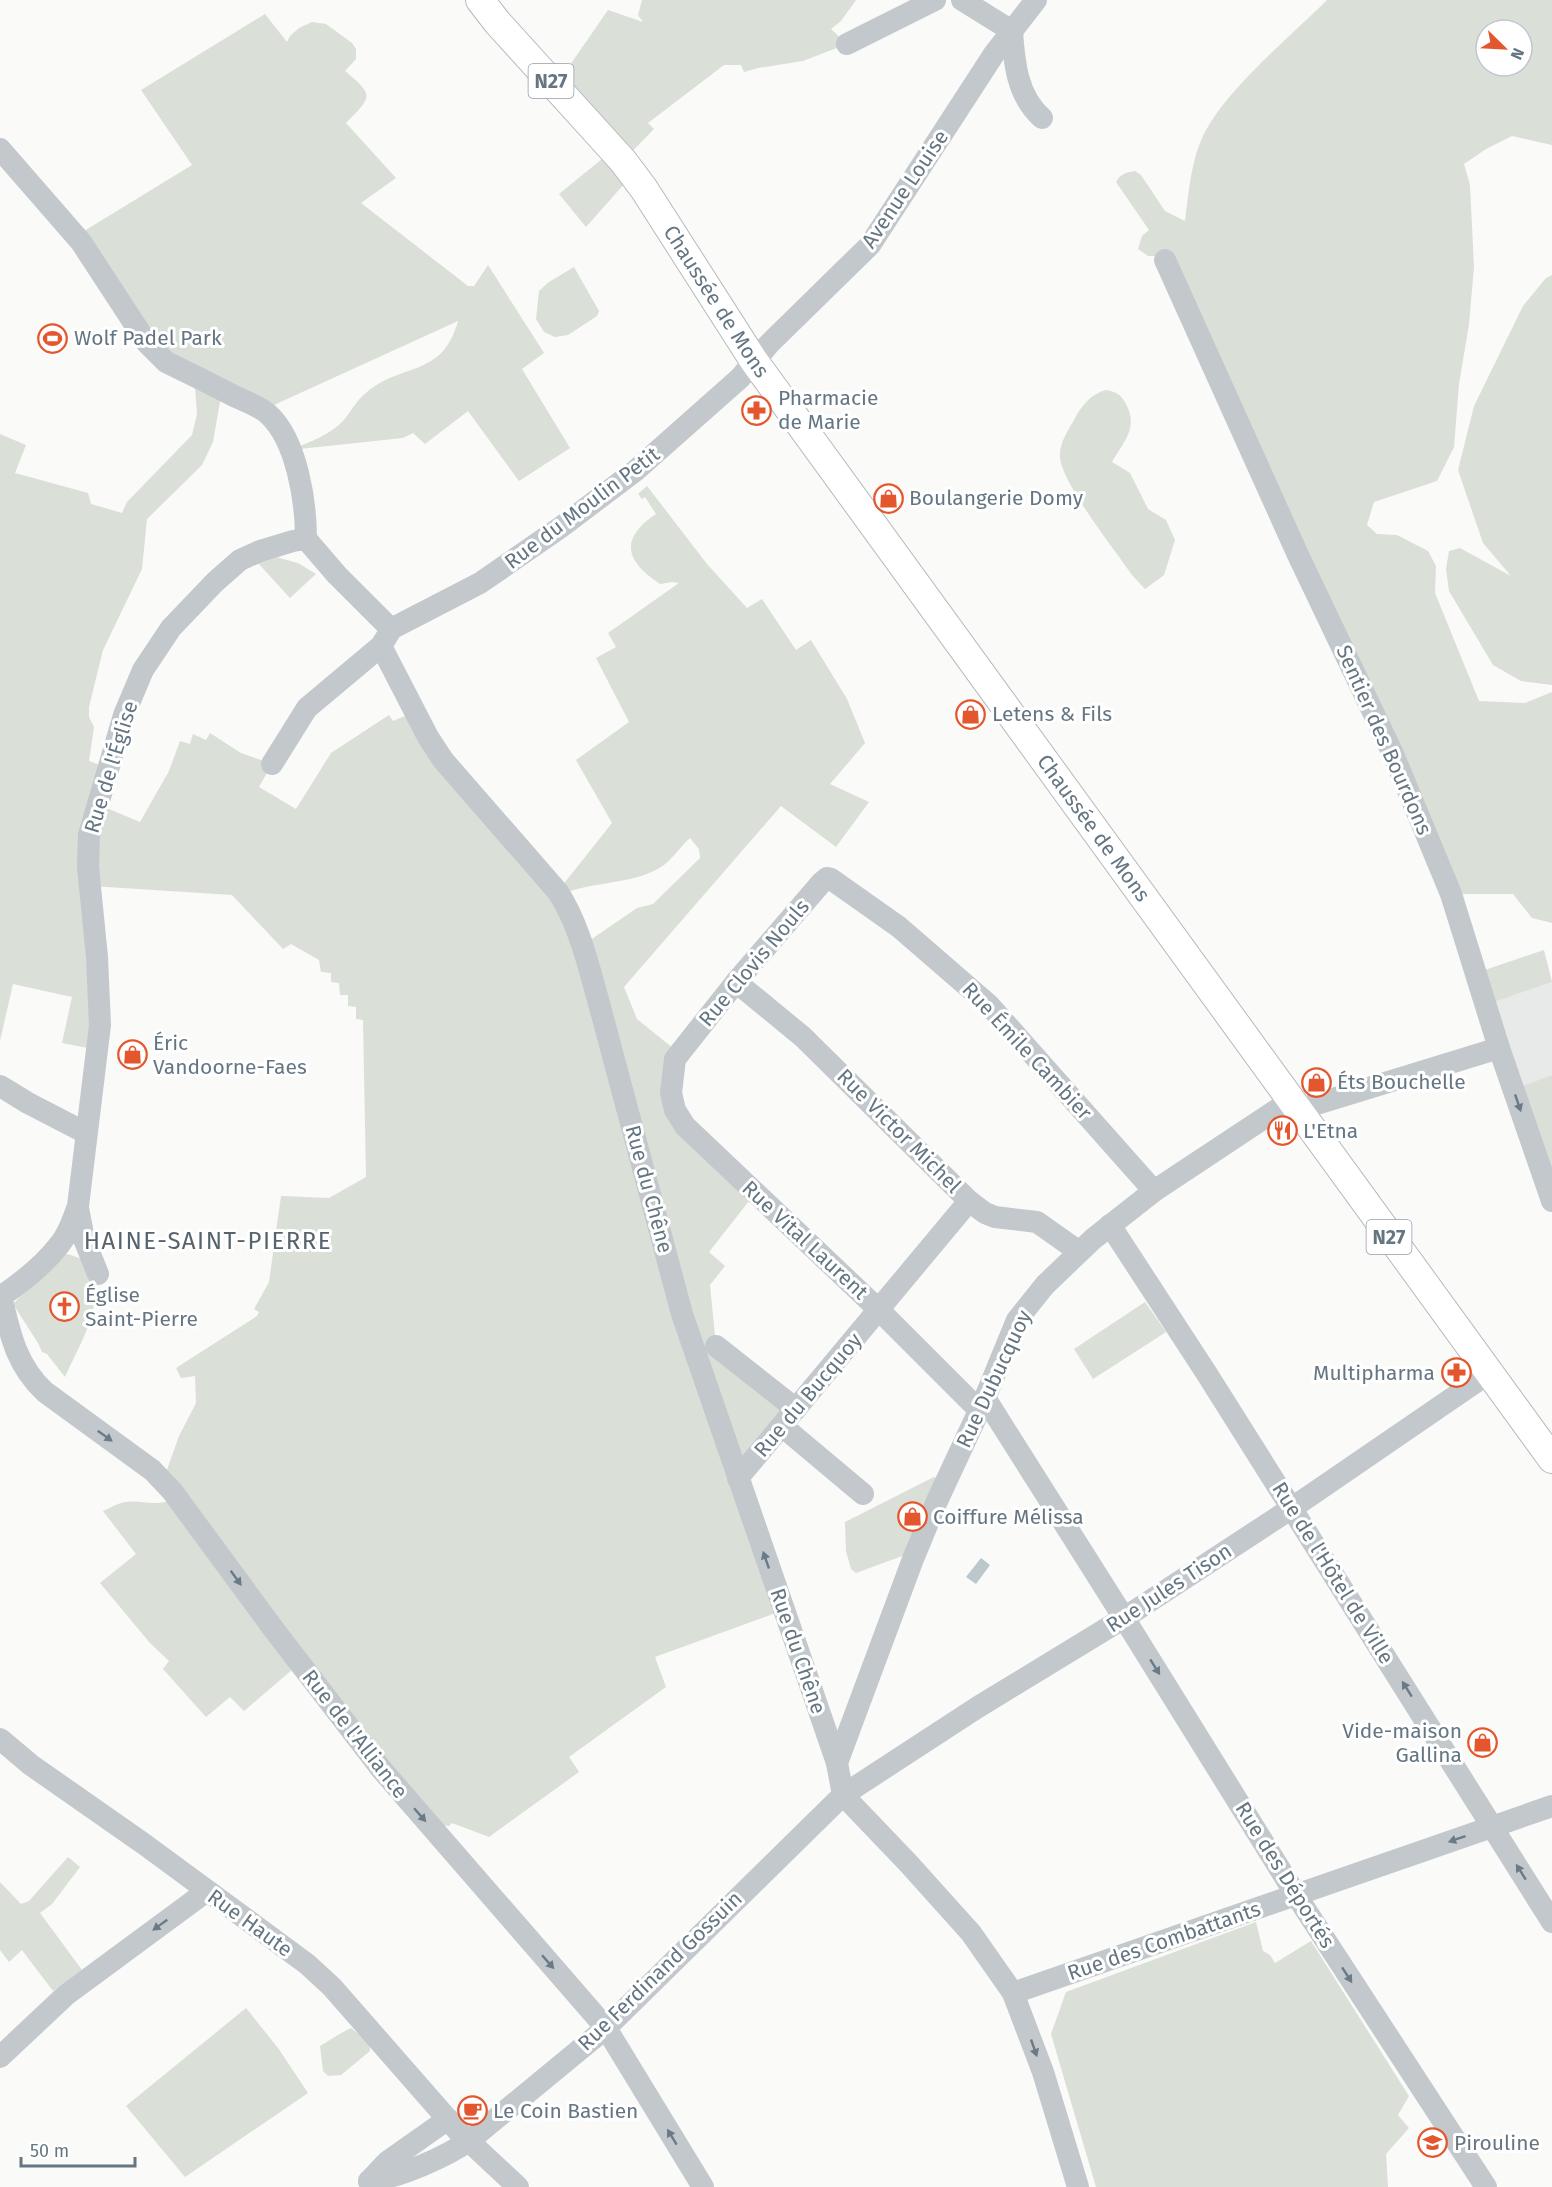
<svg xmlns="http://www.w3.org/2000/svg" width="1552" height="2187" font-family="'Fira Sans',sans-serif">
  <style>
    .built { fill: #e8e9e9 }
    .green { fill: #dadfd7; fill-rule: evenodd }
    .water { fill: #bbc7cb }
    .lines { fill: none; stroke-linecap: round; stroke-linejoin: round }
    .major-casing { stroke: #b5babe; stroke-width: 30 }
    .minor { stroke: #c3c8cc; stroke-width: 22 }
    .major { stroke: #fff; stroke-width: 28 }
    .oneway { fill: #6a7a87 }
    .labels { text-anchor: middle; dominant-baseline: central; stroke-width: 6; stroke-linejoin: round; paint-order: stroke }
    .shield { fill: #fff; stroke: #939fa8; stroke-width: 1.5 }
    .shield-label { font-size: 20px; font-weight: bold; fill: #657683 }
    .street-label { font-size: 21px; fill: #657683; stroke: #fff }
    .poi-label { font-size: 21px; fill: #657683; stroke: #fff; text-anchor: start }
    .quarter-label { font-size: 24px; letter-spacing: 1.5px; fill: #57646e; stroke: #fff }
  </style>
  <rect width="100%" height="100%" fill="#fafaf8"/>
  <path class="built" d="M1552 982V1075L1514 1089 1486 1005Z"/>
  <g class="green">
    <path d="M642 0H856L841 21 831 29 847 44 803 61 758 68 744 72 741 65H724L648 123 654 129 623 161 633 174 586 227 559 194 613 150 553 83 570 65 608 10 643 22 638 15Z"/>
    <path d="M1327 0H1552V145L1512 136 1486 149 1464 164 1470 185 1474 267 1469 324 1459 384 1454 447 1437 481 1374 502 1367 525 1377 534 1397 535 1428 551 1436 566 1435 593 1479 701 1525 703 1552 692V923L1532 918 1513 894H1451L1156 256H1148L1138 249 1142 236 1149 230 1116 182C1120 174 1127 172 1135 171L1141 175 1165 211 1185 221C1189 191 1191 159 1205 132 1229 87 1290 37 1327 0ZM1486 30H1522V66H1486Z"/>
    <path d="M265 14 287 42 290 36 299 28 312 22 326 24 352 43 356 49V59L345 71C375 96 372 96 346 123L396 178 361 203 468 286H474L488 265 544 353 522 369 570 448 519 481 468 411 425 444 413 433 403 438 290 450C307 443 330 435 343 421 351 412 357 399 367 392 403 362 442 378 458 321L263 410 222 390 213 442 202 465 147 519 142 569 103 650 89 707V717L94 727 89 761 108 768 97 804 140 822 169 771 180 741 190 744 193 734 206 740 210 733 241 753 272 764 259 787 296 809 331 753 389 715 393 721 415 712 558 891 612 823 576 760 629 722 596 658 616 647 608 633 679 583 672 582 660 584C625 561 619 539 656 514L645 497 642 499 638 494 647 486 707 564 747 608 762 599 796 650 811 640 847 699 865 743 830 784 869 802 836 847 781 806 624 987 637 1019 679 1053 671 1093 749 1201 709 1252 725 1266 710 1285 716 1346 796 1409 738 1478 784 1610 655 1657 666 1687 569 1757 579 1772 489 1837 452 1823 449 1826 442 1825 300 1663 244 1711 230 1697 206 1717 163 1669 169 1661 150 1643 100 1583 136 1554 103 1511C111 1508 117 1503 126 1502 142 1500 152 1506 169 1501L163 1481 179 1436 196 1403 195 1376 181 1378 176 1368 257 1316 259 1312 254 1309 269 1282 281 1196 329 1198 366 1177 363 1020 356 1019V1007L348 1006V995H340L339 983 331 982V973L321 972 319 960 291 944 283 949 232 895 91 886 98 1050 62 1043 72 997 13 984 0 1041V434L26 445 15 473 88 493 91 504 122 513 127 502 192 435 197 414 195 387 166 362 76 236 192 165 141 90ZM690 838 699 849 700 858 653 904 637 908 583 945 568 892C598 881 637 884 664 865 673 858 681 846 690 838Z"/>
    <path d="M574 267 599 311 597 316 568 335 555 337 544 332 536 319 539 291 549 282Z"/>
    <path d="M1552 275V685L1521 681 1493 665 1449 591 1446 569 1449 551 1460 548 1511 576 1483 543 1458 470 1474 406 1523 306 1546 278Z"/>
    <path d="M1106 390C1118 392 1122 396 1127 406 1138 429 1123 442 1112 462L1130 473 1148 509 1166 520 1175 540 1164 575 1145 589 1132 575C1115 550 1063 485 1060 458 1059 444 1067 432 1074 420 1081 406 1091 394 1106 390Z"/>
    <path d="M276 557 298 563 316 574 290 598 257 562Z"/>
    <path d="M1544 950 1552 982 1486 1005 1476 973Z"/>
    <path d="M1552 1075V1201L1514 1089Z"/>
    <path d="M61 1253 71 1255 90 1262C105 1307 83 1337 65 1377L47 1354 42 1352 38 1343 13 1304Z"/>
    <path d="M1145 1302 1166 1332 1093 1379 1074 1349Z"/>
    <path d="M934 1477 940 1478 905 1555 856 1573 851 1569 846 1551 845 1522Z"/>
    <path d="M68 1857 80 1867 52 1904 40 1913 82 1970 53 1991 22 1950 9 1962 0 1950V1882L21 1904 29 1901Z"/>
    <path d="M1256 1922 1263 1951 1270 1955 1275 1963 1311 1941 1409 2096 1398 2115 1409 2128 1386 2154 1388 2187H1096L1051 2034 1066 1992Z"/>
    <path d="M246 2008 278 2048 308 2093 185 2177 126 2106Z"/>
    <path d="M351 2028 370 2043V2051L341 2075 328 2076 323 2071 320 2046 343 2032Z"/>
  </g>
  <path class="water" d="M981 1558 990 1565 976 1584 966 1577Z"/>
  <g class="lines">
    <defs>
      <g id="major">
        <path id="s1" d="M480 0 497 22 623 161 644 189 754 361 1552 1459"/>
      </g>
    </defs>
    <use href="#major" class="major-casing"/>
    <g class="minor">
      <path d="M962 0 1012 31"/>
      <path d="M1012 31C1014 62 1017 96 1042 118"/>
      <path d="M847 44 935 0"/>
      <path d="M0 149 81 242 147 343 166 362C189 373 213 385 236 397 247 402 259 406 268 414 297 440 306 502 306 539"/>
      <path d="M1165 260 1298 555 1393 754 1451 894 1499 1048 1552 1201"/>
      <path d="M306 539 337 575 391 629"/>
      <path d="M391 629 480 583 561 527 635 471 740 378 769 344 870 245 994 54 1036 0"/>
      <path d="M381 646 428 737 443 760 558 892C578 923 587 960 597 996L682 1314 837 1763 843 1795"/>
      <path d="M272 764 307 708 381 646 389 633"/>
      <path d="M736 982 803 1037 969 1201 985 1213 995 1217 1037 1222 1078 1251"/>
      <path d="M0 1086 28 1103 86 1133"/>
      <path d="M1297 1110 1499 1048"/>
      <path d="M78 1208 84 1239 98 1274"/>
      <path d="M1110 1225 1207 1374 1552 1922"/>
      <path d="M1 1296C10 1334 16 1365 45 1392L152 1470 172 1491 275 1631 382 1770 606 2028 703 2187"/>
      <path d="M0 1297C21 1283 44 1265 60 1244 69 1233 73 1219 78 1206L100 1025 97 957 88 867 89 835 124 715 143 670 171 628 215 582 240 560 260 551 293 541 306 539"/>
      <path d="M716 1346 796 1409"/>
      <path d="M985 1398 1124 1618 1296 1895 1486 2187"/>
      <path d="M979 1410 879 1310 685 1126 675 1110 671 1093 675 1059 736 982 822 882 827 878 831 879 899 927 989 1005 1154 1191"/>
      <path d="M782 1426 863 1494"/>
      <path d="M738 1478 969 1201"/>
      <path d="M0 1739 31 1765 144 1844 307 1964 332 1987 458 2131 518 2187"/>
      <path d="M837 1763 913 1559 937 1501 985 1398 1017 1320 1045 1285 1093 1239 1154 1191 1290 1101"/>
      <path d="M843 1795 909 1864 971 1933 1013 1993 1043 2072 1078 2187"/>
      <path d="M1013 1993 1552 1806"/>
      <path d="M0 2057 66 1995 207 1891"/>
      <path d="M369 2181C398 2178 446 2157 470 2140L606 2028 843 1795 978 1707 1124 1618 1292 1508 1489 1373"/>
      <path d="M369 2181 387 2162 448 2119"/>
    </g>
    <use href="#major" class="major"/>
  </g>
  <defs><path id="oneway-solid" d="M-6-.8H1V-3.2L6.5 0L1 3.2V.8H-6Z" transform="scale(1.5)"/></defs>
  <g class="oneway">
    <use href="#oneway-solid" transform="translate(1518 1103) rotate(71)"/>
    <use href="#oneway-solid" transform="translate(105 1436) rotate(36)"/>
    <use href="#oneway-solid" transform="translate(766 1560) rotate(-109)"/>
    <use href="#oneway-solid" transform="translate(236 1578) rotate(54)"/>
    <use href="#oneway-solid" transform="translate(1155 1667) rotate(58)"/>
    <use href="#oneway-solid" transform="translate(1407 1689) rotate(-122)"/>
    <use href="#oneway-solid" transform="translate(420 1815) rotate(49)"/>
    <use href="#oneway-solid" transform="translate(1457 1839) rotate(161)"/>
    <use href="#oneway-solid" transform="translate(1521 1872) rotate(-122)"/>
    <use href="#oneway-solid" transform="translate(160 1925) rotate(144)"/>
    <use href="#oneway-solid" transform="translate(548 1962) rotate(49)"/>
    <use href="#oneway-solid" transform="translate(1347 1975) rotate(57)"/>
    <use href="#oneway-solid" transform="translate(1034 2048) rotate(71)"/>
    <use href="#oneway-solid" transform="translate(672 2137) rotate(-121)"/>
  </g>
  <defs>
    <symbol id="stadium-ring" viewBox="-11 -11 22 22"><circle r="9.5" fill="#fff" stroke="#e4572e" stroke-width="1.5"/><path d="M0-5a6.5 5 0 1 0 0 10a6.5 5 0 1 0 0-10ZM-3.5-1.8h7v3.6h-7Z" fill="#e4572e"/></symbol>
    <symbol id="pharmacy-ring" viewBox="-11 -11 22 22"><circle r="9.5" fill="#fff" stroke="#e4572e" stroke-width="1.5"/><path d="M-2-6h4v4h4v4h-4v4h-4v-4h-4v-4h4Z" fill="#e4572e"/></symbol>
    <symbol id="shop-ring" viewBox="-11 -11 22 22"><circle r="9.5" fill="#fff" stroke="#e4572e" stroke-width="1.5"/><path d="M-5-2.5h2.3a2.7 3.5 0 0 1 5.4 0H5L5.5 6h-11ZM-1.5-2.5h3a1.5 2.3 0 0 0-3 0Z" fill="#e4572e"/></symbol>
    <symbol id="restaurant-ring" viewBox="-11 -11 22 22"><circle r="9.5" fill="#fff" stroke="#e4572e" stroke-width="1.5"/><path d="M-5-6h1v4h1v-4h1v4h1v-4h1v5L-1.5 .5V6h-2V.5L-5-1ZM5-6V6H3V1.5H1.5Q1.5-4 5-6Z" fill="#e4572e"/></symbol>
    <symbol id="church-ring" viewBox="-11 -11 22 22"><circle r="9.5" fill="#fff" stroke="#e4572e" stroke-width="1.5"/><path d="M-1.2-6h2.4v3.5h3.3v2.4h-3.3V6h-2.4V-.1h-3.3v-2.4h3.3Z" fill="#e4572e"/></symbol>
    <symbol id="cafe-ring" viewBox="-11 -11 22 22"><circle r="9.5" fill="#fff" stroke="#e4572e" stroke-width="1.5"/><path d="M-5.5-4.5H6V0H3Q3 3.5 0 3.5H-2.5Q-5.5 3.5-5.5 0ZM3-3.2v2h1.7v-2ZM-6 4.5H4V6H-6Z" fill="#e4572e"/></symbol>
    <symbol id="school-ring" viewBox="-11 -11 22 22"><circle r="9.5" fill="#fff" stroke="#e4572e" stroke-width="1.5"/><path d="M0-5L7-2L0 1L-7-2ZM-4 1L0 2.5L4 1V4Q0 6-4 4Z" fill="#e4572e"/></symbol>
  </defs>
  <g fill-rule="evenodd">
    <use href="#stadium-ring" x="36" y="322" width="33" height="33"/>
    <use href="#pharmacy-ring" x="740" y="394" width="33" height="33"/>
    <use href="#shop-ring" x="872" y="482" width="33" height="33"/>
    <use href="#shop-ring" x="954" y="698" width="33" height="33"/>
    <use href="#shop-ring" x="116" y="1038" width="33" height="33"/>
    <use href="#shop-ring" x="1300" y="1066" width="33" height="33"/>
    <use href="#restaurant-ring" x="1266" y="1114" width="33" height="33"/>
    <use href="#church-ring" x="48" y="1290" width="33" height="33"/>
    <use href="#pharmacy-ring" x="1440" y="1356" width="33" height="33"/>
    <use href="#shop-ring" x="896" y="1500" width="33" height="33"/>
    <use href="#shop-ring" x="1466" y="1726" width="33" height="33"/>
    <use href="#cafe-ring" x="456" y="2094" width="33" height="33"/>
    <use href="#school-ring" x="1416" y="2126" width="33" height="33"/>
  </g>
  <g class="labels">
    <g class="shield">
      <rect x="528.5" y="64" width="45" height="34" rx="4.5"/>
      <rect x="1366.5" y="1220" width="45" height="34" rx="4.5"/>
    </g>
    <g class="shield-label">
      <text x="551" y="81">N27</text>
      <text x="1389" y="1237">N27</text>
    </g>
    <g class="street-label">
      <text transform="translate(905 189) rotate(-56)">Avenue Louise</text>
      <text stroke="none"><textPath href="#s1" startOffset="384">Chaussée de Mons</textPath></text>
      <text transform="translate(582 508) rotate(-37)">Rue du Moulin Petit</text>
      <text transform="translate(1384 740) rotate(66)">Sentier des Bourdons</text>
      <text transform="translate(111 767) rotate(-73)">Rue de l'Église</text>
      <text stroke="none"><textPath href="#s1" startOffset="1032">Chaussée de Mons</textPath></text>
      <text transform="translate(754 963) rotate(-50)">Rue Clovis Nouls</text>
      <text transform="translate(1027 1051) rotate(47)">Rue Émile Cambier</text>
      <text transform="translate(899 1131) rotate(45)">Rue Victor Michel</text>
      <text transform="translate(649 1189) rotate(75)">Rue du Chêne</text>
      <text transform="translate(805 1240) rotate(43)">Rue Vital Laurent</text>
      <text transform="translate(994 1379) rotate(-65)">Rue Dubucquoy</text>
      <text transform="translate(808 1395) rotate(-50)">Rue du Bucquoy</text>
      <text transform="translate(1333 1573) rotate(58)">Rue de l'Hôtel de Ville</text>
      <text transform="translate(1169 1588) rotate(-33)">Rue Jules Tison</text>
      <text transform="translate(798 1651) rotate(71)">Rue du Chêne</text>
      <text transform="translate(355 1734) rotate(52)">Rue de l'Alliance</text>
      <text transform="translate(1285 1875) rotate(58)">Rue des Déportés</text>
      <text transform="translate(250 1923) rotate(36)">Rue Haute</text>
      <text transform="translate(1164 1941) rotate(-19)">Rue des Combattants</text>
      <text transform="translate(660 1971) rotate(-44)">Rue Ferdinand Gossuin</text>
    </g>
    <g class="poi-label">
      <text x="74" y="338">Wolf Padel Park</text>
      <text x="778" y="398">Pharmacie<tspan x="778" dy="24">de Marie</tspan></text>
      <text x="909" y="498">Boulangerie Domy</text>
      <text x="992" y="714">Letens &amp; Fils</text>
      <text x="153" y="1043">Éric<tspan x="153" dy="24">Vandoorne-Faes</tspan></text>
      <text x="1337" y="1082">Éts Bouchelle</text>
      <text x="1303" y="1131">L'Etna</text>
      <text x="85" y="1295">Église<tspan x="85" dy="24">Saint-Pierre</tspan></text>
      <text x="1435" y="1373" text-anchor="end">Multipharma</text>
      <text x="933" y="1517">Coiffure Mélissa</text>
      <text x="1462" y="1731" text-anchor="end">Vide-maison<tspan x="1462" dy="24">Gallina</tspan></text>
      <text x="493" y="2111">Le Coin Bastien</text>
      <text x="1454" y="2143">Pirouline</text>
    </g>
    <g class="quarter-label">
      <text x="208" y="1241">HAINE-SAINT-PIERRE</text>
    </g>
  </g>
  <g transform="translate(1504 48) rotate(114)"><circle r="28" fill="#ffffff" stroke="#c1c8cd" stroke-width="1.5"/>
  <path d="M0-4.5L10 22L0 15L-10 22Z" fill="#e4572e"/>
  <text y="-9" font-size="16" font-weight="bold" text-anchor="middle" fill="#657683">N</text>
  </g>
  <path d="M21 2157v9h114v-9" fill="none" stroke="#657683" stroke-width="3"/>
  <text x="30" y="2157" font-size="18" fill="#657683" stroke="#ffffff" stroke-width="4.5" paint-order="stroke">50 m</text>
</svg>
